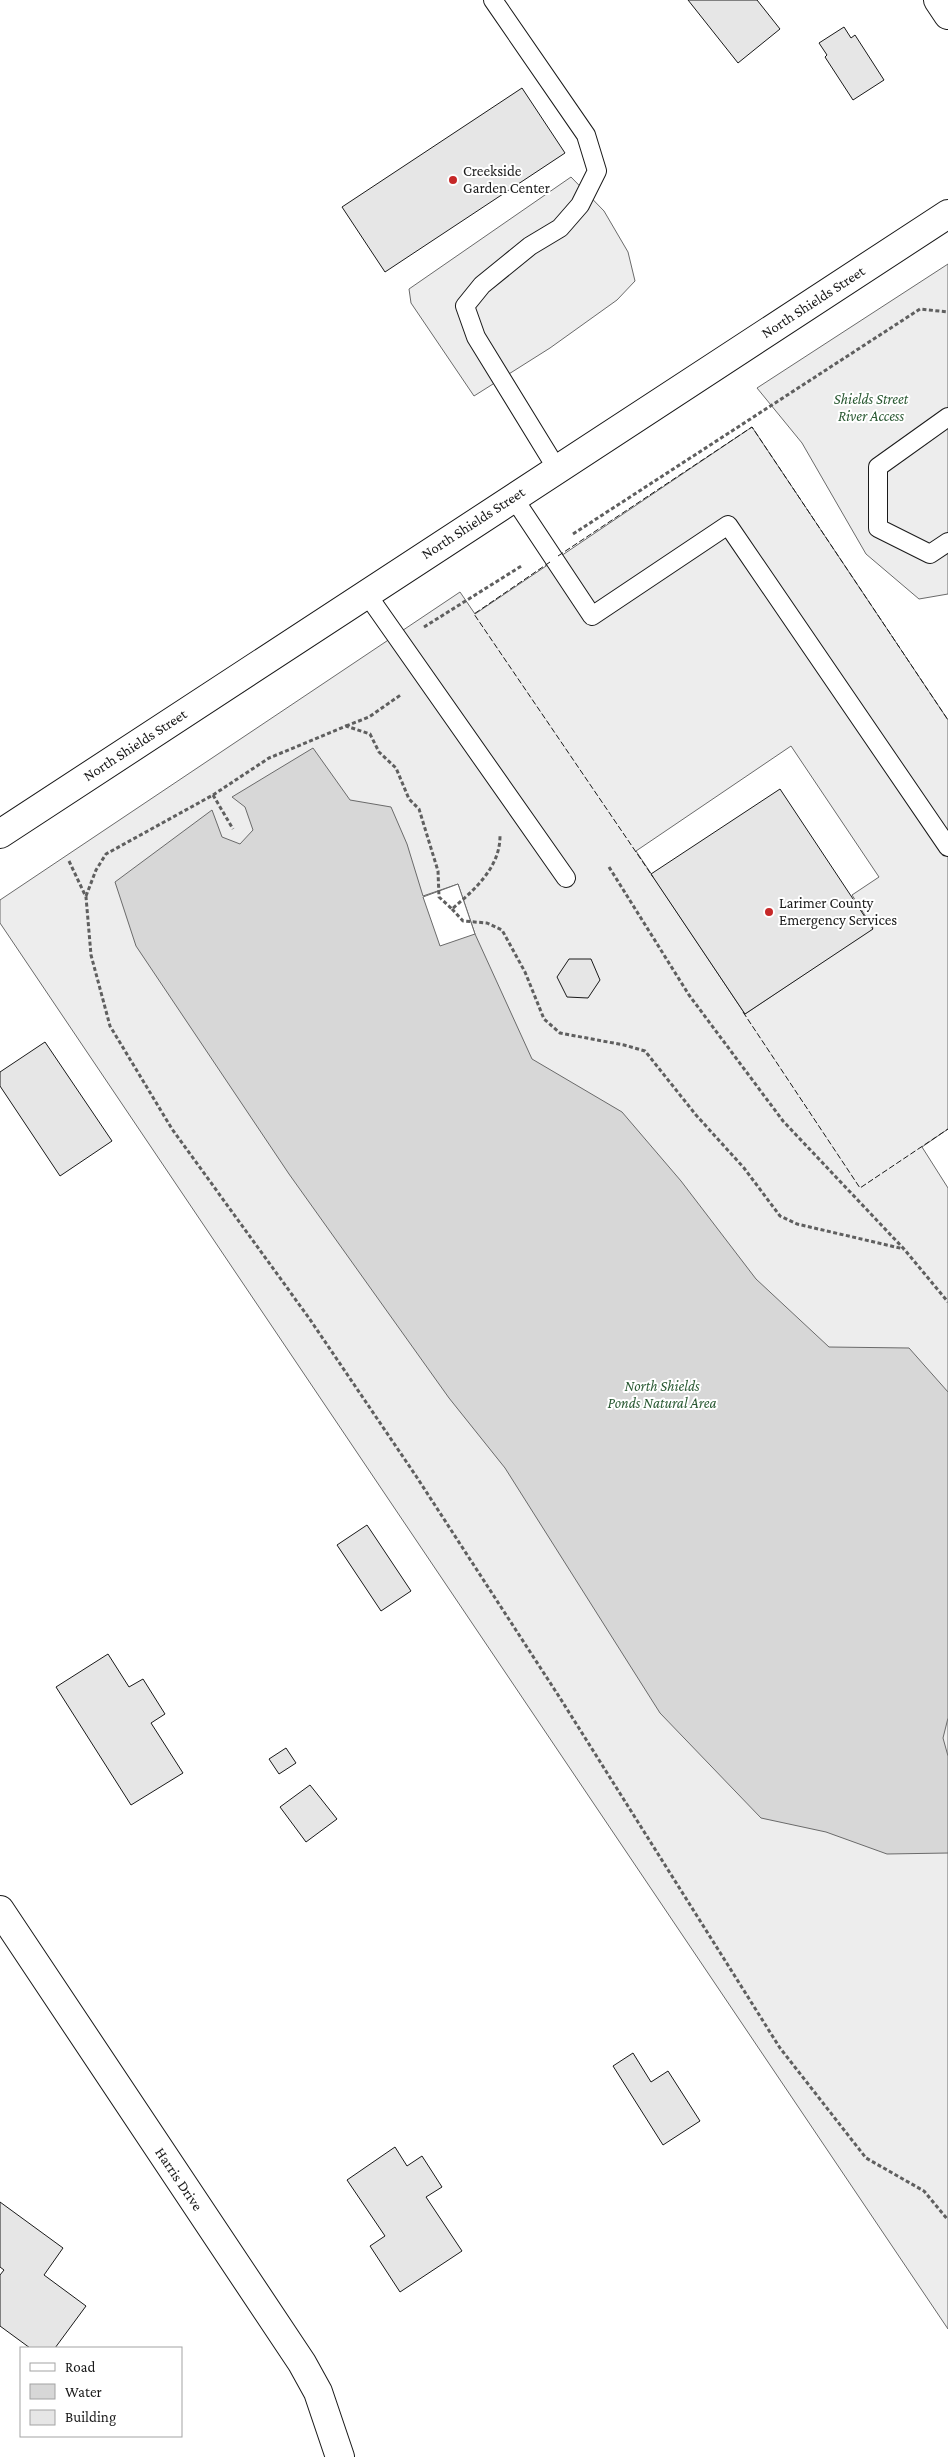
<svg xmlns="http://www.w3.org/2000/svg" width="948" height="2457" font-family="'Crimson Pro',serif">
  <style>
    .built { fill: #ededed; stroke: #6a6a6a; fill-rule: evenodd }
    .water { fill: #d7d7d7; stroke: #6a6a6a }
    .pier { fill: #fff; stroke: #6a6a6a }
    .building { fill: #e6e6e6; stroke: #1a1a1a }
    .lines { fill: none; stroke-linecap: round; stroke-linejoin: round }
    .lane-casing { stroke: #1a1a1a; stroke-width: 20 }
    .street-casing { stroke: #1a1a1a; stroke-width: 30 }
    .secondary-casing { stroke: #1a1a1a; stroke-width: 30 }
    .path { stroke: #5f5f5f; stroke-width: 3; stroke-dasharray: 4 2.5; stroke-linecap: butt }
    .lane { stroke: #fff; stroke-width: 18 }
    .street { stroke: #fff; stroke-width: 28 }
    .secondary { stroke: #fff; stroke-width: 28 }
    .fence { stroke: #1a1a1a; stroke-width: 1; stroke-dasharray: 6 2.5; stroke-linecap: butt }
    .poi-dot { fill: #c62828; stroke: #fff; stroke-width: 2 }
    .labels { text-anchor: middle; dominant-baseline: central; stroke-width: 4; stroke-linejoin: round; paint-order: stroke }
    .poi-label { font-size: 15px; fill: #1a1a1a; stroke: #fff; text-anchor: start }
    .street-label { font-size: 15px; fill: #1a1a1a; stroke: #fff }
    .park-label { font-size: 15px; font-style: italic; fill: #2b5a34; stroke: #fff }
  </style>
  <rect width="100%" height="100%" fill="#fff"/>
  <g class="built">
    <path d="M571 177 604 211 628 252 635 281 617 300 550 348 474 396 411 303 409 289Z"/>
    <path d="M948 264V594L919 599 866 554 802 443 757 388Z"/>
    <path d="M752 427 948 720V1129L922 1147 948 1188V2329L0 923V900L460 592 475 614ZM791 746 879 877 852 895 873 928 745 1014 636 851Z"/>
  </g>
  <path class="water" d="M313 748 350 800 391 807 407 844 423 896 458 884 475 934 532 1059 622 1112 681 1181 756 1279 829 1347 909 1348 948 1392V1718L943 1738 948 1756V1853L887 1854 826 1832 761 1818 660 1713 505 1468 449 1398 289 1174 136 946 115 882 212 810 222 837 240 844 253 830 245 807 232 797Z"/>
  <path class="pier" d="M458 884 475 934 440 946 423 897Z"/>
  <g class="building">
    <path d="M688 0H757L780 29 738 63Z"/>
    <path d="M844 27 851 38 855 35 884 80 853 100 825 57 827 55 819 43Z"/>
    <path d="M522 88 565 153 385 272 342 207Z"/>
    <path d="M780 789 873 929 745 1014 651 874Z"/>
    <path d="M569 959H591L600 980 588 998 567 997 557 977Z"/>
    <path d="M45 1042 112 1141 60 1176 0 1086V1072Z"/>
    <path d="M367 1525 411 1591 381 1611 337 1545Z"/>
    <path d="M108 1654 129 1687 143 1679 165 1714 151 1723 183 1773 131 1805 56 1687Z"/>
    <path d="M286 1748 296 1763 279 1774 269 1759Z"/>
    <path d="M310 1785 337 1819 306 1842 280 1807Z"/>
    <path d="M633 2053 651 2082 668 2071 700 2121 663 2145 613 2066Z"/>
    <path d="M395 2147 407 2166 422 2156 442 2187 426 2197 462 2251 400 2292 370 2246 385 2236 347 2180Z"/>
    <path d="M0 2202 63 2248 44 2275 86 2306 55 2348H30L0 2326V2275L4 2270 0 2267Z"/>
  </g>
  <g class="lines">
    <defs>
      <g id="lane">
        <path d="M493 0 586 135 597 171 580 205 560 228 530 246 482 285 465 306 476 337 557 469"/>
        <path d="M948 417 878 467V528L930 554 948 542"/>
        <path d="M513 497 592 616 728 525 948 847"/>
        <path d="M366 593 566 878"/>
      </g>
      <g id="street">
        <path d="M938 0 948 15"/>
        <path d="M0 1910 302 2363 318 2392 340 2457"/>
      </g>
      <path id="secondary" d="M0 834 948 214"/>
    </defs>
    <use href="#lane" class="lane-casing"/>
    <use href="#street" class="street-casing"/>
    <use href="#secondary" class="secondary-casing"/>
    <g class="path">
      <path d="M573 534 920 309 948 312"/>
      <path d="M424 627 523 565"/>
      <path d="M346 726 369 717 402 694"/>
      <path d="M213 795 233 829"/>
      <path d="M69 861 86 897 91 955 110 1026 172 1129 309 1318 416 1476 560 1698 780 2048 866 2158 924 2191 948 2220"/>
      <path d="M609 867 689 995 783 1121 904 1249 948 1302"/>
      <path d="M86 896 96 870 106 854 213 795 269 758 346 726 370 734 379 752 396 768 409 799 419 809 438 871 439 897 452 909C474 890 500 868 500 836"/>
      <path d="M452 909 463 921 487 923 502 930 525 972 544 1019 560 1033 624 1045 645 1051 696 1115 744 1168 780 1216 797 1224 904 1249"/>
    </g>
    <use href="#lane" class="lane"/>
    <use href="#street" class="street"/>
    <use href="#secondary" class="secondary"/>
    <g class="fence">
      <path d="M558 556 752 427 948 720"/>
      <path d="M550 562 474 614 653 877"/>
      <path d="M743 1012 860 1188 948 1129"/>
    </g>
  </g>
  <g class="poi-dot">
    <circle cx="453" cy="180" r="5"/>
    <circle cx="769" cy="912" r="5"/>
  </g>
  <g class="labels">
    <g class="poi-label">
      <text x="463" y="171">Creekside<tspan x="463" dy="17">Garden Center</tspan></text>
      <text x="779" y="903">Larimer County<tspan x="779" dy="17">Emergency Services</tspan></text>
    </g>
    <g class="street-label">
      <text transform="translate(813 302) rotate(-33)">North Shields Street</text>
      <text transform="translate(473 523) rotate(-33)">North Shields Street</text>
      <text transform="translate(135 745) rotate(-33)">North Shields Street</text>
      <text transform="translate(179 2179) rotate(56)">Harris Drive</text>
    </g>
    <g class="park-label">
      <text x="871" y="399">Shields Street<tspan x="871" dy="17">River Access</tspan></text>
      <text x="662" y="1386">North Shields<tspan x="662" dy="17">Ponds Natural Area</tspan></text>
    </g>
  </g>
  <rect x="20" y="2347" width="162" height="90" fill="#ffffff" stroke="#a3a3a3"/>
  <rect x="30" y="2363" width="25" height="8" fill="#ffffff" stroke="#a3a3a3"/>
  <text x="65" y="2372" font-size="15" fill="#1a1a1a">Road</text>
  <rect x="30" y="2384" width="25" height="15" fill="#d7d7d7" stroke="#a3a3a3"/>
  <text x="65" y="2397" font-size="15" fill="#1a1a1a">Water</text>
  <rect x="30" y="2410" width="25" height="15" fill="#e6e6e6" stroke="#a3a3a3"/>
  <text x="65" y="2422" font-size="15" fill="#1a1a1a">Building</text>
</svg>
